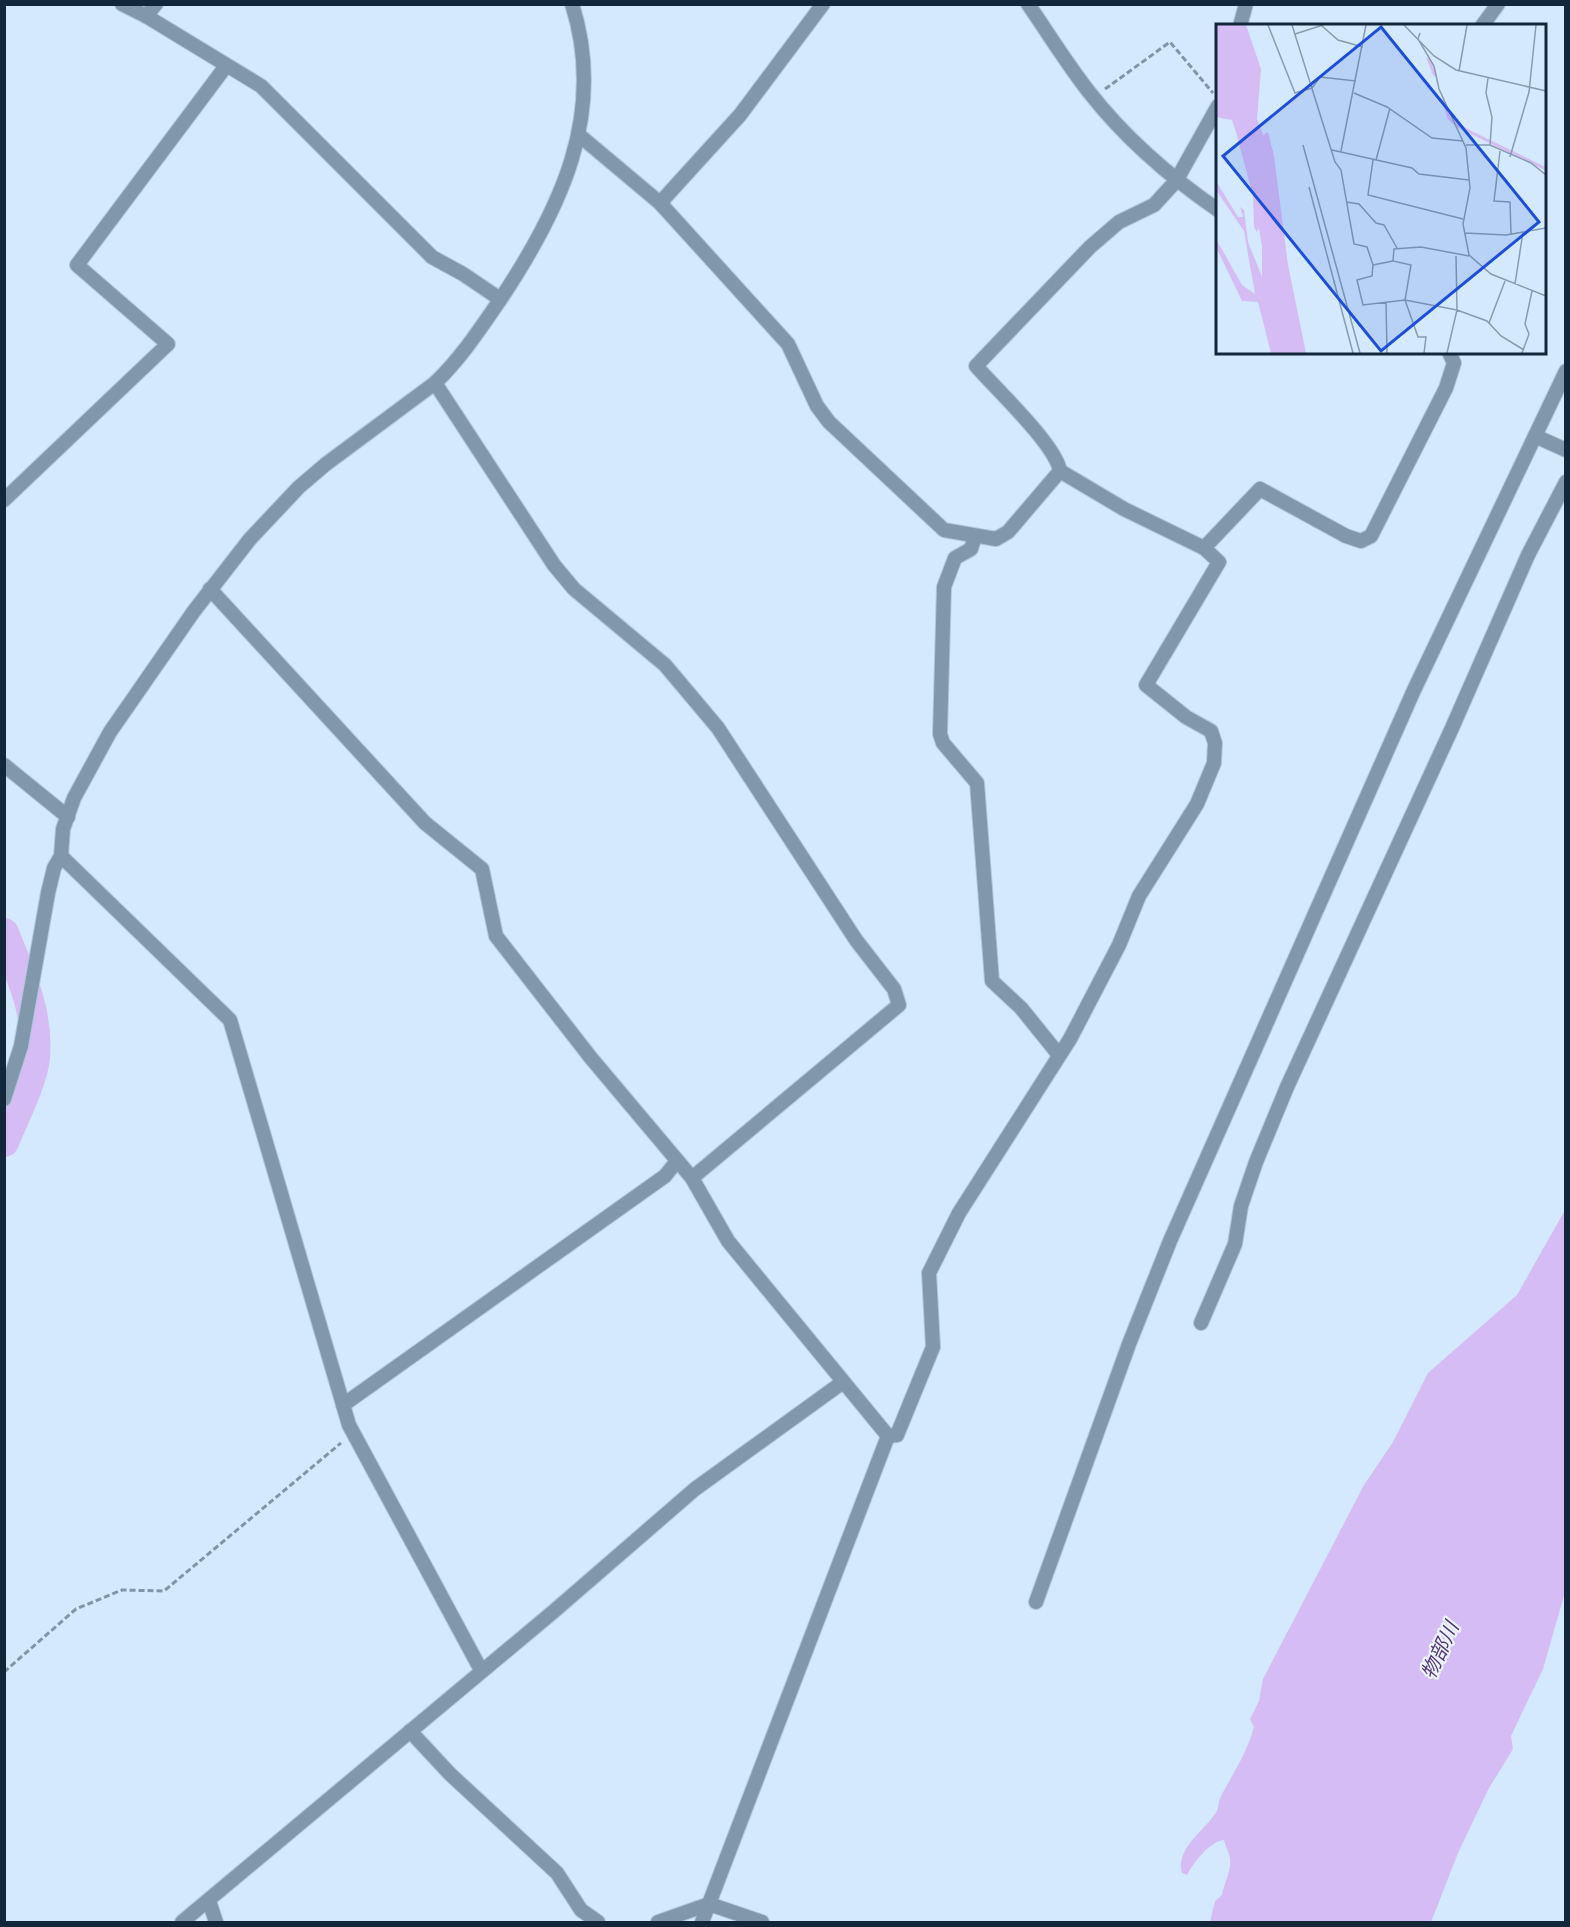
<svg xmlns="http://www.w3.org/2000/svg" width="1570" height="1927" font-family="'Exo 2','Noto Sans JP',sans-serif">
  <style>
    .water { fill: #d6bcf4 }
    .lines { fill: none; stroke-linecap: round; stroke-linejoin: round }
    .river { stroke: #d6bcf4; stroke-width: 30 }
    .street-casing { stroke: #b1c6da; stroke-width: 16 }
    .path { stroke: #8095a8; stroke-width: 3; stroke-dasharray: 6 3; stroke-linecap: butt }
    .street { stroke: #8198ac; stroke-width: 14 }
    .labels { text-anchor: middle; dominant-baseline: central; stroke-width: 4.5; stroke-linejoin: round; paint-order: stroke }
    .water-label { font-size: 20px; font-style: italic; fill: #583779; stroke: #eaf5ff }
    .inset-river { fill: none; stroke: #d6bcf4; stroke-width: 3 }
    .inset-road { fill: none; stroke: #869caf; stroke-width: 1.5 }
    .view { fill: #1d4ed8; fill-opacity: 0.15; stroke: #1d4ed8; stroke-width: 3 }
    .inset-edge { fill: none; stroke: #12283a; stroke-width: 3 }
  </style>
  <rect width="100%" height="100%" fill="#d4e9fd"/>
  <path class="water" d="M1565 1210V1592L1543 1669 1511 1736 1513 1749 1489 1788 1458 1853 1431 1922H1210L1215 1901 1222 1895C1224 1883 1232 1870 1230 1858 1229 1852 1225 1846 1224 1840 1209 1842 1194 1862 1187 1875L1182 1873C1180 1867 1181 1861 1183 1855 1189 1839 1208 1826 1217 1811 1219 1807 1218 1802 1220 1798 1232 1775 1247 1753 1254 1727L1250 1719 1259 1701 1263 1679 1364 1485 1393 1442 1428 1373 1517 1295Z"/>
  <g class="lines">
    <path class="river" d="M4 933C20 973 39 1013 35 1058 33 1080 13 1120 4 1142"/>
    <defs>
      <g id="street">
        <path d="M122 4 146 16 261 86 432 257 463 274 500 299"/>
        <path d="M1028 4C1048 33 1067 64 1089 92 1125 138 1170 177 1218 210"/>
        <path d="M146 16 156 4"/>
        <path d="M1240 26 1246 4"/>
        <path d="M1482 26 1498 4"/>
        <path d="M579 135 660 203 788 344 817 406 829 422 944 530 996 539 1008 532 1060 471C1056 445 996 389 976 366L1090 247 1119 222 1154 205 1176 181 1218 106"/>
        <path d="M660 203 740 115 823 4"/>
        <path d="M435 383 554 565 574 589 665 665 718 728 856 940 894 989 899 1005 692 1178"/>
        <path d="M1535 436 1566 450"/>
        <path d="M4 500 168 344 77 265 226 66"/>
        <path d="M975 536 971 549 955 558 944 587 940 734 943 743 977 783 992 981 1021 1008 1059 1055"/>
        <path d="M1204 548 1260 489 1346 536 1361 541 1371 536 1446 388 1454 363 1449 352"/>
        <path d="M210 589 425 823 482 869 496 936 591 1058 692 1178 728 1241 888 1436"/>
        <path d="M4 765 68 817"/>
        <path d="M61 856 230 1020 349 1425 481 1670"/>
        <path d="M4 1099 21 1046 48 893 54 868 61 856 63 829 74 798 110 732 194 611 250 539 299 487 326 464 435 383C461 358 480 329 500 300 560 210 607 114 572 4"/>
        <path d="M1201 1323 1235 1244 1241 1206 1256 1162 1287 1087 1452 728 1528 555 1566 482"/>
        <path d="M343 1405 665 1176 677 1161"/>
        <path d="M888 1436 897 1435 933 1347 929 1273 959 1213 1070 1039 1119 945 1139 896 1197 804 1214 763 1215 743 1211 731 1186 717 1146 685 1219 562 1204 548 1124 509 1060 471"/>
        <path d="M1036 1602 1129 1344 1170 1241 1414 690 1566 371"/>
        <path d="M410 1731 450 1774 557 1873 581 1910 598 1922"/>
        <path d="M209 1901 216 1922"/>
        <path d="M182 1922 553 1612 695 1489 843 1382"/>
        <path d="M658 1922 709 1904 762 1922"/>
        <path d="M702 1922 888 1436"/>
      </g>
    </defs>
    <use href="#street" class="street-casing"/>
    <g class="path">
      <path d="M1105 89 1170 42 1213 93"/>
      <path d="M4 1672 76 1609 122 1590 164 1591 341 1443"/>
    </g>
    <use href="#street" class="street"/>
  </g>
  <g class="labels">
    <g class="water-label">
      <text transform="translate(1439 1650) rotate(-65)">物部川</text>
    </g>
  </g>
  <g transform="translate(1216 24)">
    <rect width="330" height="330" fill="#d4e9fd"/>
    <path d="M0 1H30L45 45 41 95 47 111 52 108 58 132 72 241 90 329H55L42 278 26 277 0 223V215L26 261 39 270 28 207 0 166V157L22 193H27L24 183 28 186 32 218 46 253V222L43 204 41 208 38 203 37 172 20 108 16 96 0 93Z" fill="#d6bcf4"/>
    <path class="inset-river" d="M212 34 219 52M227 76 233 94 240 101 330 145"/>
    <path class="inset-road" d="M52 1 79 69 96 64 104 53 140 57M76 1 119 138 125 146 138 220 151 223 157 241 156 252 141 256 147 281 189 276 241 286 271 297 285 312 308 326M188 1 218 32 240 46 330 67M106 2 122 16 147 23M204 9 202 15 218 42 223 65 250 124 254 164 247 200 253 231 275 250 330 272M79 10 107 1M243 47 251 1M272 54 270 69 276 93 274 121M138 69 171 83 216 114 247 117M87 121 144 329M250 121H274L315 139 330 151M116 126 196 144 203 150 253 156M125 127 150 1M284 127 278 177 294 178 295 210M294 133 313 68 320 1M157 136 152 171 247 195M160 136 174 84M93 163 137 329M130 178 143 180 160 199 168 201 181 224M249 209 290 211 330 204M157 241 177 237M299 260 307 208M170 278 171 329M273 299 289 257M208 329 210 313H202L189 276 195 241 177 237 178 225 205 223 253 232M231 329 241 286 240 232M306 329 313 310 309 300 316 267"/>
    <path class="view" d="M165 3 323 198 165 327 7 132Z"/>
    <rect width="330" height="330" class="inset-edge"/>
  </g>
  <rect width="1570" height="1927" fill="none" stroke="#12283a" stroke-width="12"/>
</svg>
